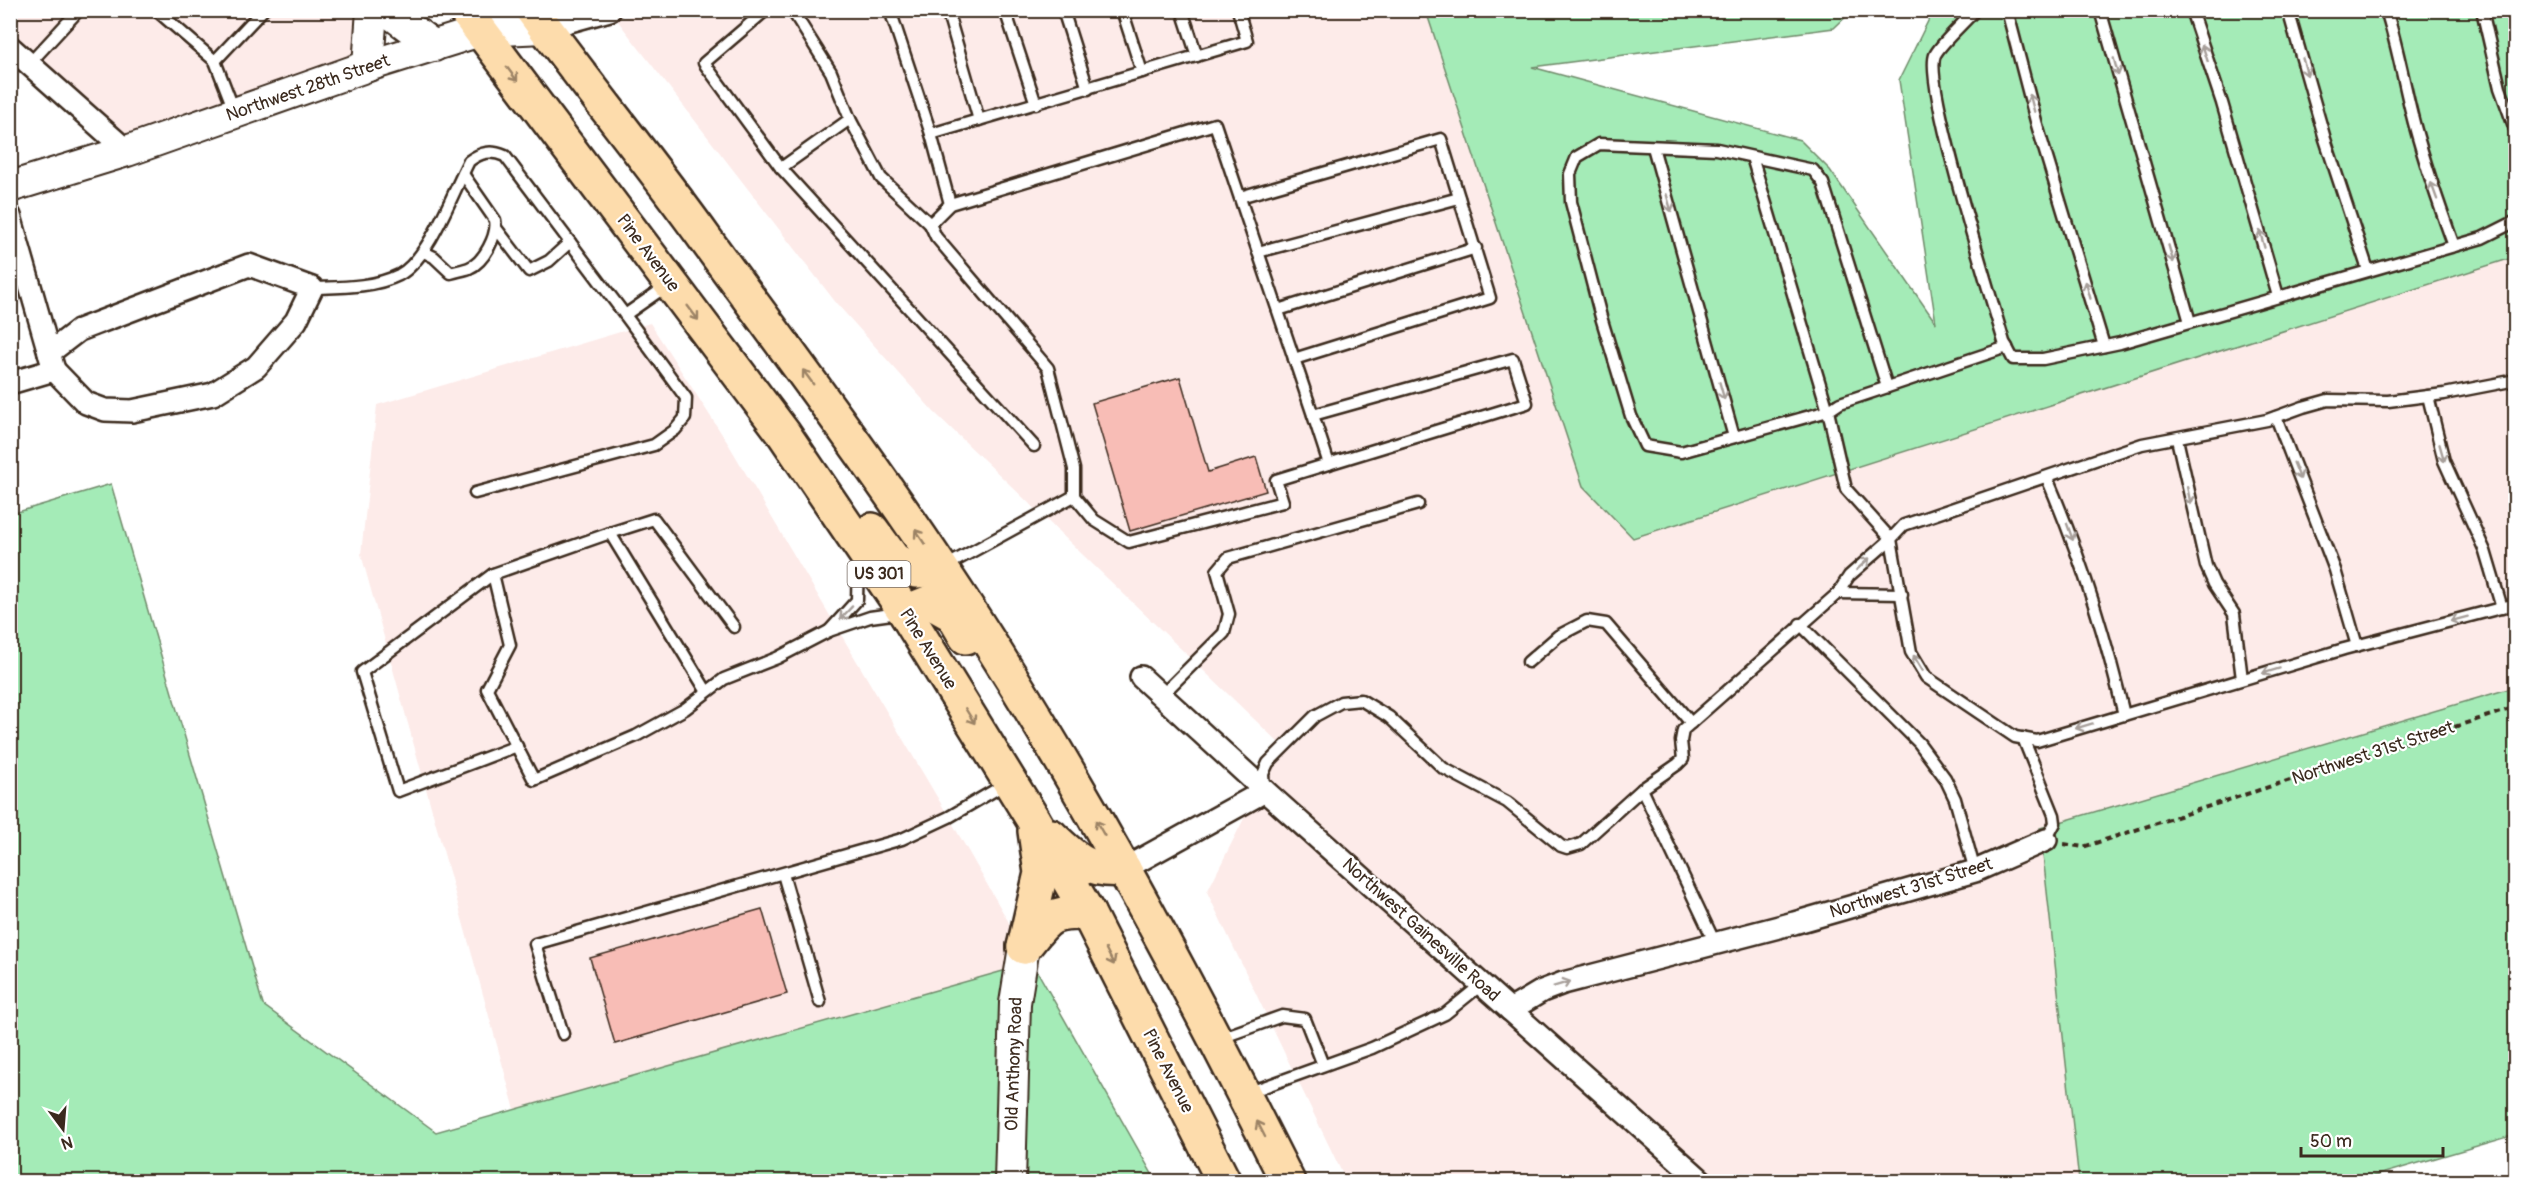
<svg xmlns="http://www.w3.org/2000/svg" width="2526" height="1192" font-family="Pangolin,sans-serif">
  <style>
    .built { fill: #fdebe9 }
    .green { fill: #a4ebb7; stroke: #708a6a; stroke-width: 1.5 }
    .building { fill: #f8bdb6; stroke: #3b2a1e; stroke-width: 1.5 }
    .lines { fill: none; stroke-linecap: round; stroke-linejoin: round }
    .lane-casing { stroke: #3b2a1e; stroke-width: 15 }
    .street-casing { stroke: #3b2a1e; stroke-width: 26 }
    .secondary-casing { stroke: #3b2a1e; stroke-width: 34 }
    .highway-casing { stroke: #3b2a1e; stroke-width: 38 }
    .path { stroke: #3b2a1e; stroke-width: 4; stroke-dasharray: 6 4.5; stroke-linecap: butt }
    .lane { stroke: #fff; stroke-width: 10 }
    .street { stroke: #fff; stroke-width: 21 }
    .secondary { stroke: #fff; stroke-width: 30 }
    .highway { stroke: #fddcac; stroke-width: 33 }
    .oneway { stroke: #a79f9a }
    .oneway2 { stroke: #9c8365 }
    .labels { text-anchor: middle; dominant-baseline: central; stroke-width: 4.5; stroke-linejoin: round; paint-order: stroke }
    .shield { fill: #fff; stroke: #766a62; stroke-width: 1.5 }
    .shield-label { font-size: 16px; font-weight: bold; fill: #3b2a1e }
    .street-label { font-size: 18px; fill: #3b2a1e; stroke: #fff }
  </style>
  <rect width="100%" height="100%" fill="#fff"/>
  <filter id="ink" filterUnits="userSpaceOnUse"><feTurbulence type="fractalNoise" baseFrequency=".0167" numOctaves="2"/><feDisplacementMap in="SourceGraphic" scale="12" xChannelSelector="R" yChannelSelector="G"/><feConvolveMatrix kernelMatrix="1 2 1 2 8 2 1 2 1" color-interpolation-filters="sRGB"/></filter>
  <g filter="url(#ink)">
    <g class="built">
      <path d="M652 10 1426 11 1583 486 1633 538 2515 257V687L2040 828 2079 1181H1346L1207 892 1281 745 934 412 837 304 617 20Z"/>
      <path d="M10 11H363L359 58 128 138 11 34Z"/>
      <path d="M650 323 729 445 943 807 1016 935 1010 969 515 1110 361 554 377 405Z"/>
    </g>
    <g class="green">
      <path d="M1426 11H1852L1834 28 1532 67 1800 140 1830 170 1936 323 1899 80 1933 11H2515V257L1633 538 1583 486Z"/>
      <path d="M111 484 263 1005 436 1132 1010 969 1000 1181 11 1182V514Z"/>
      <path d="M2515 687V1135L2357 1181H2079L2040 828Z"/>
      <path d="M1032 962 1156 1181 1020 1182Z"/>
    </g>
    <g class="building">
      <path d="M1180 377 1208 472 1256 457 1266 491 1130 531 1092 403Z"/>
      <path d="M762 909 787 994 615 1044 590 958Z"/>
    </g>
    <g class="lines">
      <defs>
        <g id="lane">
          <path d="M156 10 215 61 234 110"/>
          <path d="M766 10 704 63 781 168 1034 446"/>
          <path d="M792 10 831 72 850 119 881 178 930 224"/>
          <path d="M890 10 931 134 950 204"/>
          <path d="M947 10 979 120"/>
          <path d="M1005 10 1036 104"/>
          <path d="M1063 10 1088 89"/>
          <path d="M1122 10 1142 72"/>
          <path d="M1182 10 1197 56"/>
          <path d="M1975 10C1966 21 1940 44 1935 55 1923 83 1992 300 2004 342L2013 359H2043L2120 343 2482 238 2516 221"/>
          <path d="M2007 10 2037 125 2104 346"/>
          <path d="M2100 10 2190 322"/>
          <path d="M2191 10 2222 103 2278 296"/>
          <path d="M2288 10 2325 139 2368 270"/>
          <path d="M2386 10C2398 47 2404 85 2414 123 2425 164 2439 205 2454 246"/>
          <path d="M2482 10 2500 88 2516 132"/>
          <path d="M215 61 263 10"/>
          <path d="M29 64 79 10"/>
          <path d="M931 134 1247 41 1238 10"/>
          <path d="M1653 147 1734 437"/>
          <path d="M1752 157 1828 411 1681 452 1645 446 1631 416 1601 317 1571 202 1570 174 1577 157 1599 144 1717 149 1813 170 1823 183 1887 387"/>
          <path d="M781 168 850 119"/>
          <path d="M1240 197 1441 139 1490 298 1294 359"/>
          <path d="M496 228 529 271 549 261 570 242"/>
          <path d="M424 252 434 257 451 273C457 271 464 270 469 268 484 262 498 235 495 220L463 174"/>
          <path d="M1258 252 1459 198"/>
          <path d="M312 288C340 287 373 288 399 275 429 259 453 192 469 161 481 152 491 150 505 156L625 315 668 285"/>
          <path d="M1278 310 1476 248"/>
          <path d="M2516 380 2444 394 2388 401 2328 400 2303 407 2267 420 2142 444 1904 525 1891 539 1911 652 1926 677 2015 737 2037 741 2344 649 2516 604"/>
          <path d="M2428 396 2444 461 2485 551 2502 608"/>
          <path d="M1313 415 1329 464"/>
          <path d="M2276 417 2335 570 2357 646"/>
          <path d="M2177 439 2206 566 2214 584 2234 614 2242 679"/>
          <path d="M2047 478C2080 555 2105 633 2124 715"/>
          <path d="M475 493 654 445 675 430 685 418 686 398 625 315"/>
          <path d="M610 533 654 519 734 627"/>
          <path d="M858 559 857 600 829 631 870 617 899 613"/>
          <path d="M944 567 1074 496 1094 520 1129 542 1283 502 1276 480 1527 403 1513 359 1313 415 1215 124 950 204 930 224 936 237 1048 368 1074 469V496"/>
          <path d="M493 574 362 672 398 791 517 746"/>
          <path d="M1838 593 1902 594"/>
          <path d="M1800 624 1919 743 1945 778 1955 799 1975 871"/>
          <path d="M1528 662 1558 636 1587 621 1606 624 1691 723"/>
          <path d="M707 692 610 533 493 574 510 645 487 689 534 780 636 736 685 709 724 679 777 658 829 631"/>
          <path d="M1162 695 1224 633 1229 614 1217 571 1228 558 1418 504"/>
          <path d="M2023 738 2054 815 2055 823 2046 840"/>
          <path d="M1264 788 1263 774 1268 763 1315 716 1341 702 1361 700 1389 717 1443 768 1507 802 1561 846 1567 848 1581 844 1642 789 1678 764 1683 759 1681 741 1683 730 1838 593 1849 576 1891 539 1846 489 1828 411 1840 403 2007 347"/>
          <path d="M1642 789 1715 943"/>
          <path d="M783 874 820 1002"/>
          <path d="M563 1034 535 944 902 839 949 817 1007 783"/>
          <path d="M1218 1039 1282 1016 1305 1019 1323 1065"/>
          <path d="M1247 1093 1372 1048 1445 1014 1482 984"/>
        </g>
        <g id="street">
          <path d="M545 28 610 10"/>
          <path d="M10 47 127 151"/>
          <path d="M10 216 54 370 10 383"/>
          <path d="M49 353 79 330 249 265 312 288 296 321 256 367 213 394 132 411 105 410 86 403 54 370"/>
          <path d="M1141 677 1265 791 1703 1182"/>
          <path d="M1124 869 1265 791"/>
          <path d="M1510 1010 1542 991 1563 983 1794 923 1975 871 2046 840"/>
        </g>
        <g id="secondary">
          <path d="M386 10 434 46"/>
          <path d="M368 66 372 10"/>
          <path d="M10 187 127 151 368 66 480 31 545 28"/>
          <path d="M1010 1182 1015 1003 1024 947"/>
        </g>
        <g id="highway">
          <path d="M465 10 784 434 905 612 1034 821 1088 913 1224 1182"/>
          <path d="M532 10C589 88 650 162 706 240 785 348 865 454 939 565 1070 761 1182 970 1288 1182"/>
          <path d="M872 530 894 560 916 571 941 569"/>
          <path d="M905 612 930 602 953 615 966 637"/>
          <path d="M1051 836C1076 860 1088 872 1124 869"/>
          <path d="M1024 947 1041 873 1035 831"/>
          <path d="M1024 947C1048 918 1048 912 1088 913"/>
        </g>
      </defs>
      <use href="#lane" class="lane-casing"/>
      <use href="#street" class="street-casing"/>
      <use href="#secondary" class="secondary-casing"/>
      <use href="#highway" class="highway-casing"/>
      <path class="path" d="M2064 844 2083 847 2516 707"/>
      <use href="#lane" class="lane"/>
      <use href="#street" class="street"/>
      <use href="#secondary" class="secondary"/>
      <use href="#highway" class="highway"/>
    </g>
    <defs><path id="oneway-shaft" d="M-6 0H5M1.5-3L5.5 0L1.5 3" fill="none" stroke-width="1.6" stroke-linecap="round" stroke-linejoin="round" transform="scale(1.5)"/></defs>
    <g class="oneway">
      <use href="#oneway-shaft" transform="translate(2205 53) rotate(-108)"/>
      <use href="#oneway-shaft" transform="translate(2116 67) rotate(75)"/>
      <use href="#oneway-shaft" transform="translate(2305 67) rotate(74)"/>
      <use href="#oneway-shaft" transform="translate(2032 103) rotate(-105)"/>
      <use href="#oneway-shaft" transform="translate(2434 191) rotate(-110)"/>
      <use href="#oneway-shaft" transform="translate(1669 203) rotate(74)"/>
      <use href="#oneway-shaft" transform="translate(2262 239) rotate(-106)"/>
      <use href="#oneway-shaft" transform="translate(2171 254) rotate(74)"/>
      <use href="#oneway-shaft" transform="translate(2088 290) rotate(-106)"/>
      <use href="#oneway-shaft" transform="translate(1722 391) rotate(74)"/>
      <use href="#oneway-shaft" transform="translate(2442 453) rotate(74)"/>
      <use href="#oneway-shaft" transform="translate(2297 471) rotate(68)"/>
      <use href="#oneway-shaft" transform="translate(2189 496) rotate(78)"/>
      <use href="#oneway-shaft" transform="translate(2070 532) rotate(70)"/>
      <use href="#oneway-shaft" transform="translate(1863 564) rotate(-42)"/>
      <use href="#oneway-shaft" transform="translate(846 613) rotate(133)"/>
      <use href="#oneway-shaft" transform="translate(2459 619) rotate(165)"/>
      <use href="#oneway-shaft" transform="translate(1918 663) rotate(-121)"/>
      <use href="#oneway-shaft" transform="translate(2271 671) rotate(163)"/>
      <use href="#oneway-shaft" transform="translate(2084 726) rotate(163)"/>
      <use href="#oneway-shaft" transform="translate(1562 984) rotate(-17)"/>
    </g>
    <g class="oneway2">
      <use href="#oneway-shaft" transform="translate(512 74) rotate(53)"/>
      <use href="#oneway-shaft" transform="translate(693 313) rotate(53)"/>
      <use href="#oneway-shaft" transform="translate(808 377) rotate(-126)"/>
      <use href="#oneway-shaft" transform="translate(920 537) rotate(-124)"/>
      <use href="#oneway-shaft" transform="translate(970 716) rotate(58)"/>
      <use href="#oneway-shaft" transform="translate(1100 828) rotate(-120)"/>
      <use href="#oneway-shaft" transform="translate(1110 957) rotate(63)"/>
      <use href="#oneway-shaft" transform="translate(1261 1129) rotate(-117)"/>
    </g>
  </g>
  <g class="labels">
    <rect class="shield" x="847.5" y="561" width="63" height="26" rx="4.5"/>
    <g class="shield-label">
      <text x="879" y="574">US 301</text>
    </g>
    <g class="street-label">
      <text transform="translate(308 88) rotate(-19)">Northwest 28th Street</text>
      <text transform="translate(648 253) rotate(53)">Pine Avenue</text>
      <text transform="translate(928 649) rotate(58)">Pine Avenue</text>
      <text transform="translate(2373 753) rotate(-18)">Northwest 31st Street</text>
      <text transform="translate(1911 888) rotate(-17)">Northwest 31st Street</text>
      <text transform="translate(1421 930) rotate(42)">Northwest Gainesville Road</text>
      <text transform="translate(1014 1064) rotate(-88)">Old Anthony Road</text>
      <text transform="translate(1168 1071) rotate(63)">Pine Avenue</text>
    </g>
  </g>
  <rect width="2526" height="1192" fill="none" stroke="#fff" stroke-width="36"/>
  <rect x="18" y="18" width="2490" height="1156" fill="none" stroke="#3b2a1e" stroke-width="2" filter="url(#ink)"/>
  <g transform="translate(63 1129) rotate(164)" stroke="#ffffff" stroke-width="4.5" paint-order="stroke">
  <path d="M0-4.5L10 22L0 15L-10 22Z" fill="#3b2a1e"/>
  <text y="-9" font-size="16" font-weight="bold" text-anchor="middle" fill="#3b2a1e">N</text>
  </g>
  <path d="M2301 1147v9h142v-9" fill="none" stroke="#3b2a1e" stroke-width="3"/>
  <text x="2310" y="1147" font-size="18" fill="#3b2a1e" stroke="#ffffff" stroke-width="4.5" paint-order="stroke">50 m</text>
</svg>
